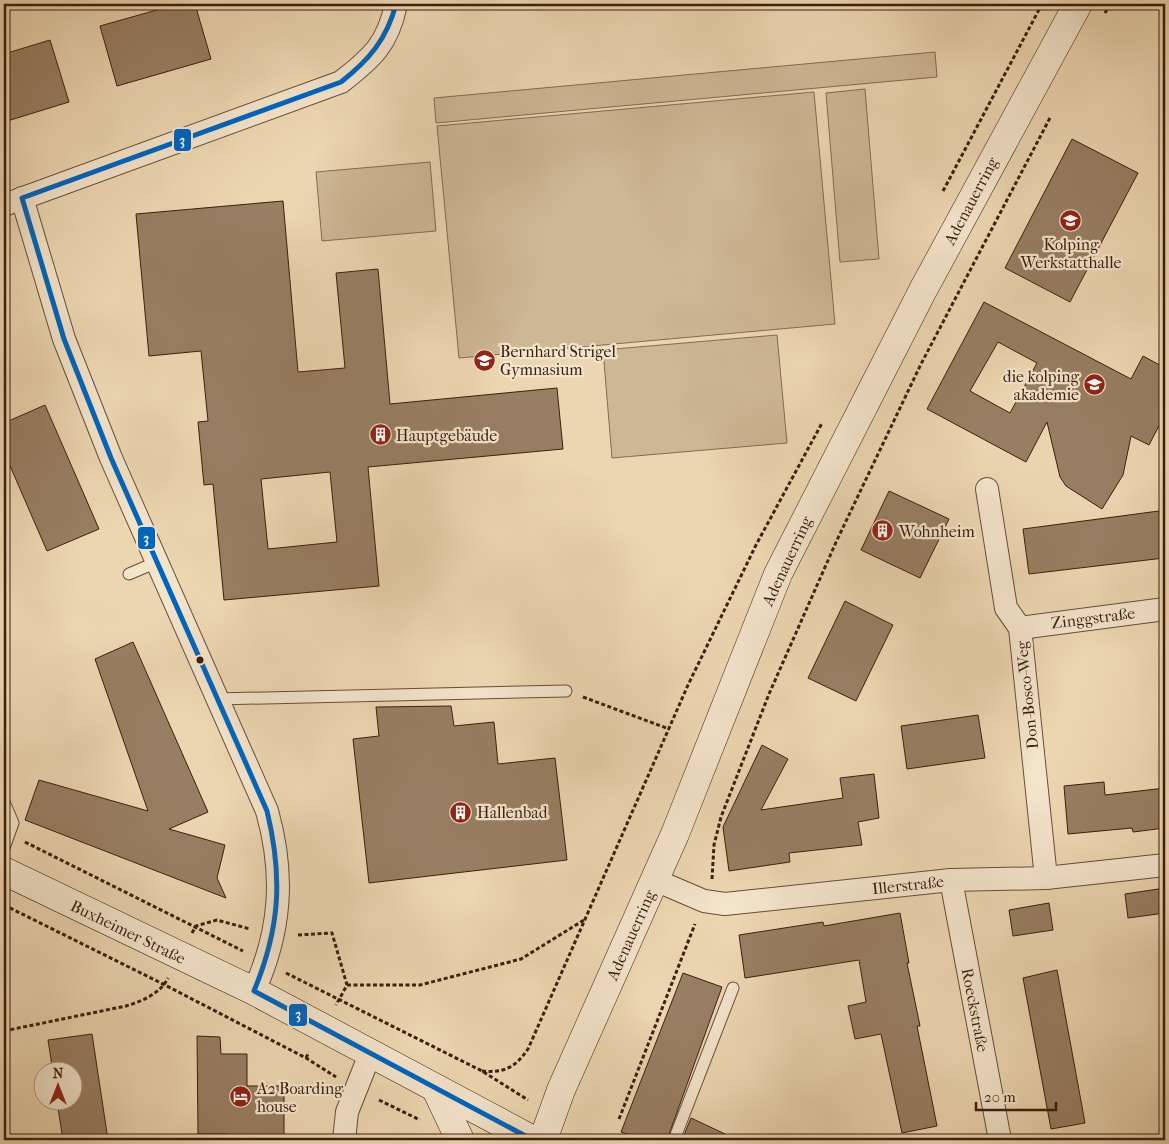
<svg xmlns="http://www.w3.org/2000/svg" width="1169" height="1144" font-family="'IM FELL French Canon',serif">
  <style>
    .green { fill: #ceb795; stroke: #856a52 }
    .building { fill: #987e63; stroke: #3c1e0e; fill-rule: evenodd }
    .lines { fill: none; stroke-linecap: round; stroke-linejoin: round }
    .lane-casing { stroke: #684c37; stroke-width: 13 }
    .street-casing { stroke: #684c37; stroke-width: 24 }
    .secondary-casing { stroke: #3c1e0e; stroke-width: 29 }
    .path { stroke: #3c1e0e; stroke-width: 3; stroke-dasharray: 4 2.5; stroke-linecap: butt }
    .lane { stroke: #f3e4cc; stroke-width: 11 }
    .street { stroke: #f3e4cc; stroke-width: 22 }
    .secondary { stroke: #f3e4cc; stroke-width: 28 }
    .bus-1-casing { stroke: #f3e4cc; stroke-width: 9 }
    .bus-1 { stroke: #0065bd; stroke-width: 5 }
    .bus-dot { fill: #3c1e0e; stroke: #f3e4cc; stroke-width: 2 }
    .labels { text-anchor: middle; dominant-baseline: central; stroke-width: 4.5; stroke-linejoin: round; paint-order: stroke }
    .street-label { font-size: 16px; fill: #3c1e0e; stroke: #f3e4cc }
    .poi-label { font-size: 16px; fill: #3c1e0e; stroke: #f3e4cc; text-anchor: start }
    .line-badge { stroke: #f3e4cc; stroke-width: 2 }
    .badge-label { font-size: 14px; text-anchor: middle; font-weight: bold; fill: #fff }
  </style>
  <rect width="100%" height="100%" fill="#ecd6b1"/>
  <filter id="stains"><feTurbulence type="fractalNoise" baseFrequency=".004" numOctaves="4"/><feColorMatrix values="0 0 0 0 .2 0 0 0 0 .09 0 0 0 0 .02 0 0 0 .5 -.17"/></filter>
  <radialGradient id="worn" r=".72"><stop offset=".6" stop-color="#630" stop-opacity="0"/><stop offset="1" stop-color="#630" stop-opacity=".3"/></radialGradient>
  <g class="green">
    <path d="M935 52 937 77 436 123 434 98Z"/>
    <path d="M865 89 879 259 840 262 826 93Z"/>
    <path d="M814 92 835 324 459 358 437 126Z"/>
    <path d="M430 162 436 231 322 241 316 172Z"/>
    <path d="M777 335 787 443 612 458 603 350Z"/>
  </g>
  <g class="building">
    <path d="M178 4H195L211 59 117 86 100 26Z"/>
    <path d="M50 40 69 102 4 122V54Z"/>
    <path d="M1072 139 1138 173 1070 302 1005 268Z"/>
    <path d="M283 201 298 372 345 368 336 273 378 269 390 404 557 388 563 449 368 467 379 586 224 600 213 484 204 485 198 422 208 421 201 351 149 356 136 214ZM330 472 337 542 268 549 261 479Z"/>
    <path d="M984 302 1131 379 1143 356 1165 368V414L1149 445 1131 436 1123 475 1102 509 1066 486 1060 477 1047 422 1026 462 927 409ZM998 342 1037 363 1010 413 970 391Z"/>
    <path d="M45 405 99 529 47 551 4 452V423Z"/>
    <path d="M889 491 949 519 920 578 861 550Z"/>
    <path d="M1159 511 1164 558 1029 574 1023 529Z"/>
    <path d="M845 601 893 625 856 701 808 678Z"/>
    <path d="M133 642 208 812 169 829 225 845 217 878 226 898 25 820 39 780 148 811 95 659Z"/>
    <path d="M451 706 454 726 494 722 498 764 555 758 567 860 369 883 353 739 379 736 376 707Z"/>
    <path d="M978 715 985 758 907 769 901 726Z"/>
    <path d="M762 745 788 759 761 810 843 798 840 778 874 774 879 818 858 822 862 845 789 853 790 862 729 871 723 827Z"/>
    <path d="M1104 782 1105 795 1165 788V828L1133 832 1132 828 1068 834 1064 786Z"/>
    <path d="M1165 888V913L1128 918 1125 894Z"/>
    <path d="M1049 903 1053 930 1013 936 1009 910Z"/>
    <path d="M900 913 909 963H907L920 1026H917L937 1126 902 1133 881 1034 855 1039 848 1006 866 1002 859 960 745 978 739 935 823 922 824 926Z"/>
    <path d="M1057 970 1085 1123 1051 1129 1023 978Z"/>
    <path d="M683 973 722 987 667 1140H644L621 1132Z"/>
    <path d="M92 1034 108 1140H63L57 1102H72V1072H53L48 1040Z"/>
    <path d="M197 1036 220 1037 221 1054H247V1086H284V1140H227V1134H198Z"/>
    <path d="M691 1118 738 1140H682Z"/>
  </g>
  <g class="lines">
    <defs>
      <g id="lane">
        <path d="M129 574 157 562"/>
        <path d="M216 699 566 691"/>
        <path d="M4 802 13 823 4 848"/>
        <path d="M674 1140 733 988"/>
      </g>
      <g id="street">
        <path d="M22 198 64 339 111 458 267 811C285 875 281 931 254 991"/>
        <path d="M4 205 341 82C372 58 388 44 396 4"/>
        <path d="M987 489 1006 608 1020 628 1046 878"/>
        <path d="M1020 628 1165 609"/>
        <path d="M655 880 704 901 725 904 951 880 1046 878 1165 865"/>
        <path d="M951 880 1000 1140"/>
        <path d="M344 1140 347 1112 370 1054"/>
      </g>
      <g id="secondary">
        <path d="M4 871 254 991 533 1140"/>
        <path d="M436 1089 460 1140"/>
        <path d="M543 1140 561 1090 675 834 778 574 923 290 1078 4"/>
      </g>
    </defs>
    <use href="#lane" class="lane-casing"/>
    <use href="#street" class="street-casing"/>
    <use href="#secondary" class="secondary-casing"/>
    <g class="path">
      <path d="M1105 13 1110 4"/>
      <path d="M943 191 1042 4"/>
      <path d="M583 697 669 729"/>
      <path d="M25 842 243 951"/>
      <path d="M712 879 714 845 721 817 769 694 837 540 921 364 1051 116"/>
      <path d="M4 905 165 985 306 1058 336 1077"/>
      <path d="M192 933 196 926 217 920 250 929"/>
      <path d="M298 935 332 933 347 985 336 1005"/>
      <path d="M286 973 482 1071 528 1100"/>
      <path d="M347 985H420L521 959 584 920"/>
      <path d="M4 1031 126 1006C142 1001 160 994 168 978"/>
      <path d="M306 1058 309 1052"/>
      <path d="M482 1071C504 1073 515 1068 528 1049L688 685 756 545 822 423"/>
      <path d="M379 1100 420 1120"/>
      <path d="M619 1119 695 924"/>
    </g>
    <use href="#lane" class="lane"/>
    <use href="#street" class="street"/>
    <use href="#secondary" class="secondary"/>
    <defs>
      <path id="bus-1" d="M396 4C387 39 369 60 341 82L22 198 64 339 111 458 267 811C283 877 280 928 254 991L533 1140"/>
    </defs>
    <use href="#bus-1" class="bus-1-casing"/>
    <use href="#bus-1" class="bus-1"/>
  </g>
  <defs>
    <symbol id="school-disc" viewBox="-11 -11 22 22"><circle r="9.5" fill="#8f2418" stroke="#f3e4cc"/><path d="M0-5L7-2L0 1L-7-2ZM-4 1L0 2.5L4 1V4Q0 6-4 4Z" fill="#fff"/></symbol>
    <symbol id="building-disc" viewBox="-11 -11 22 22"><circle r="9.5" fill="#8f2418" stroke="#f3e4cc"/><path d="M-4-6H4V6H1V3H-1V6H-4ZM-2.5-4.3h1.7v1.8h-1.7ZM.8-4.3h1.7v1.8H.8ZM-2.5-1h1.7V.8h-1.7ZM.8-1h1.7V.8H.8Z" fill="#fff"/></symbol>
    <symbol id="hotel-disc" viewBox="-11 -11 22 22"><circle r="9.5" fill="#8f2418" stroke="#f3e4cc"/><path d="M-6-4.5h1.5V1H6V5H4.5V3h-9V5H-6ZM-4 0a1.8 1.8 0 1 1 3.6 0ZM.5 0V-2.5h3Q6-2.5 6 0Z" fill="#fff"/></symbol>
  </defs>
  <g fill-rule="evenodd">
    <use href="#school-disc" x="1058" y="208" width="25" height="25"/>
    <use href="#school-disc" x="472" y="348" width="25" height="25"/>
    <use href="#school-disc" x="1082" y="372" width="25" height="25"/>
    <use href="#building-disc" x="368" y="422" width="25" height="25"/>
    <use href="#building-disc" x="870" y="518" width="25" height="25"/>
    <use href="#building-disc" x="448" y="800" width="25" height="25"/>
    <use href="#hotel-disc" x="228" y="1084" width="25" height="25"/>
  </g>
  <circle class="bus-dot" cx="200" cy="660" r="4.5"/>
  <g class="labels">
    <g class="street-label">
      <text transform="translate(971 201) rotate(-62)">Adenauerring</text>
      <text transform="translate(787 561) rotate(-65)">Adenauerring</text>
      <text transform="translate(1093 618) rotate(-7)">Zinggstraße</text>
      <text transform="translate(1027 695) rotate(-96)">Don-Bosco-Weg</text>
      <text transform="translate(908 885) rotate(-6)">Illerstraße</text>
      <text transform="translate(128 932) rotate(26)">Buxheimer Straße</text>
      <text transform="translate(631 935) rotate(-66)">Adenauerring</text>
      <text transform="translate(975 1010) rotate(79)">Roeckstraße</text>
    </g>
    <g class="poi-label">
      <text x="1071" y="244" text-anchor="middle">Kolping<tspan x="1071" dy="18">Werkstatthalle</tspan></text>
      <text x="500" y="351">Bernhard Strigel<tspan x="500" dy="18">Gymnasium</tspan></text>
      <text x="1079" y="376" text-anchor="end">die kolping<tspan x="1079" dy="18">akademie</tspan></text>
      <text x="396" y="435">Hauptgebäude</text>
      <text x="899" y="531">Wohnheim</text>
      <text x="477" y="812">Hallenbad</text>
      <text x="257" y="1088">A2 Boarding<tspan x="257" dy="18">house</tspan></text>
    </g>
  </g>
  <g class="line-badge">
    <rect x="173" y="128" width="19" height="24" rx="5" fill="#0065bd"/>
    <rect x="137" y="526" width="19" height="24" rx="5" fill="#0065bd"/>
    <rect x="288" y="1003" width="20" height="24" rx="5" fill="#0065bd"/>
  </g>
  <g class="badge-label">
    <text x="182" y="145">3</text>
    <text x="146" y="543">3</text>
    <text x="298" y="1019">3</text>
  </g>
  <rect width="1169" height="1144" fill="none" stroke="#ecd6b1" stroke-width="20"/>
  <rect x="5" y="5" width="1159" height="1134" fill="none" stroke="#3c1e0e" stroke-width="2.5"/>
  <rect x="10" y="10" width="1149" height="1124" fill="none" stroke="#3c1e0e"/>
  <g transform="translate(58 1086)"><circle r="24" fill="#f3e4cc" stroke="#aa9580"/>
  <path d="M0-4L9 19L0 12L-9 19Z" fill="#8f2418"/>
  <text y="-8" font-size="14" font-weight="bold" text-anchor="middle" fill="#3c1e0e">N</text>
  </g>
  <path d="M976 1102v8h80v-8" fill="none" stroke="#3c1e0e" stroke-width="2.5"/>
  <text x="984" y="1102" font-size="15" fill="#3c1e0e" stroke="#f3e4cc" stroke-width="4" paint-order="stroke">20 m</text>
  <rect width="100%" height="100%" filter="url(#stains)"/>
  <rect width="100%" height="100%" fill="url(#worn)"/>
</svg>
